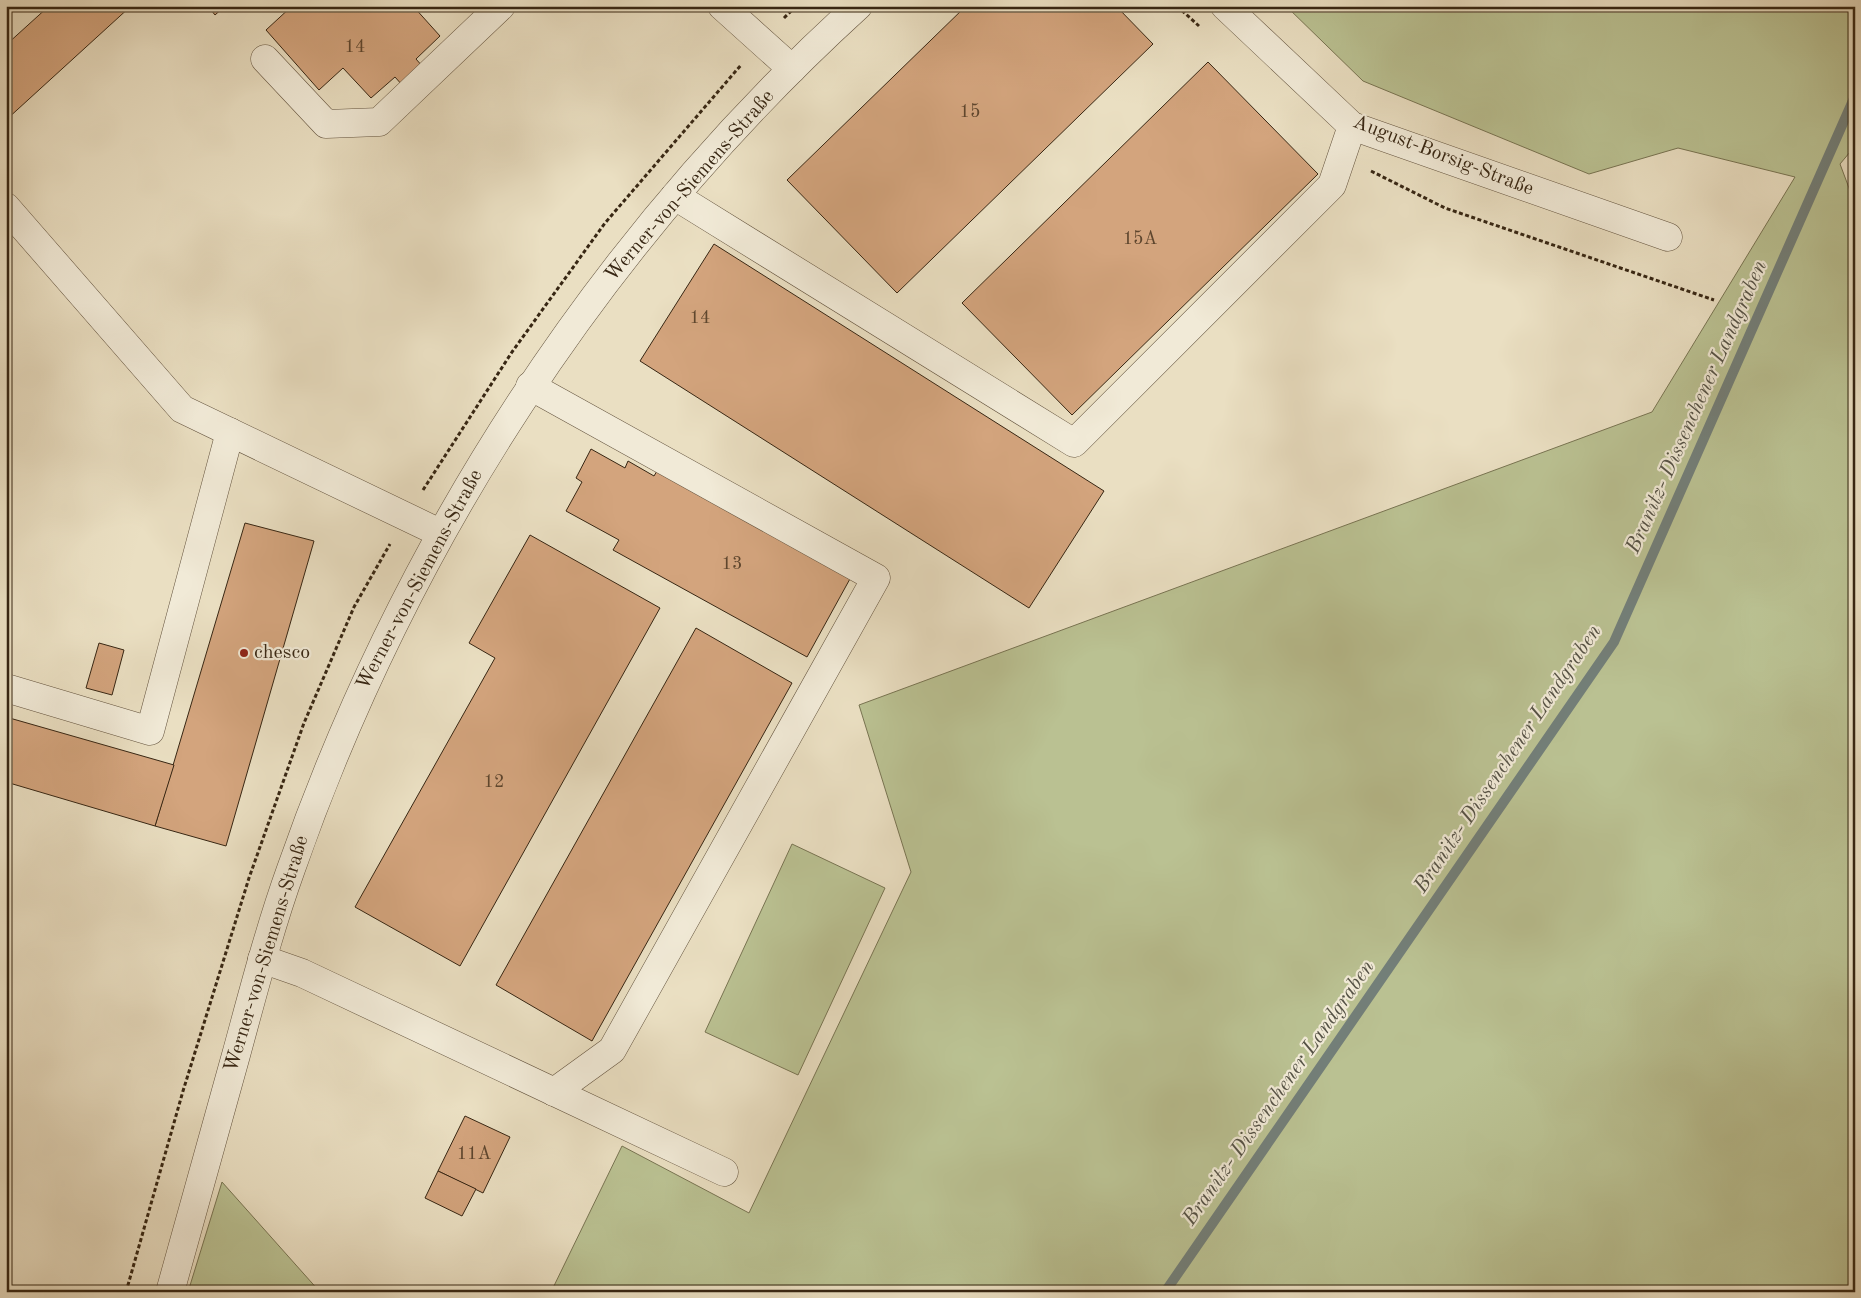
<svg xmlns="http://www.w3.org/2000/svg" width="1861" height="1298" font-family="'Old Standard TT',serif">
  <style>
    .green { fill: #bac192; stroke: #787452 }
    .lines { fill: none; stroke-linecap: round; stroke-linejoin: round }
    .stream { stroke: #737f79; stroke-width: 10 }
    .building { fill: #d3a47d; stroke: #372613 }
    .minor-casing { stroke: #64543f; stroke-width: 29 }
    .path { stroke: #372613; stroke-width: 3; stroke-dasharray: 4 2.5; stroke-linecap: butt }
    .minor { stroke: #f1ead7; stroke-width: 28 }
    .poi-dot { fill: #8f2418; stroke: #f1ead7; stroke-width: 2 }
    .labels { text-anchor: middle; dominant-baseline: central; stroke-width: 4.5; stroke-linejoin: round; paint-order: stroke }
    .number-label { font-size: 18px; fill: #5e462e }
    .street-label { font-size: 20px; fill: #372613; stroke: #f1ead7 }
    .poi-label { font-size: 20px; fill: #372613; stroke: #f1ead7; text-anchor: start }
    .water-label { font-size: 21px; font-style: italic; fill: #555246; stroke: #f1ead7 }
  </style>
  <rect width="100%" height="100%" fill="#eadfc2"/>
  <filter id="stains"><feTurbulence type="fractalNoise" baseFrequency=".004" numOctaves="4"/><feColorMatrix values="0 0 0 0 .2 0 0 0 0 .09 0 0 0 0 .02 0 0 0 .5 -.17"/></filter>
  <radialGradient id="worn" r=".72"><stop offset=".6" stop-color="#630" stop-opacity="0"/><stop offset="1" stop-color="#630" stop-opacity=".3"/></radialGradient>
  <g class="green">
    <path d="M1286 6H1855V146L1840 164 1855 204V1292H551L622 1146 749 1213 911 872 859 705 1652 412 1795 177 1678 148 1589 174 1363 81Z"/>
    <path d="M792 844 885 888 798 1075 705 1032Z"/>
    <path d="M222 1182 320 1292H188Z"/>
  </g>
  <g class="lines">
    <path class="stream" d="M1165 1292 1614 642 1855 96"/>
  </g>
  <g class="building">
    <path d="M49 6H131L6 120V45Z"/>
    <path d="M208 6H225L215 15Z"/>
    <path d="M292 6H413L440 36 416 59 423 67 403 86 395 77 371 98 343 68 319 90 266 30Z"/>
    <path d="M966 6H1116L1153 44 897 293 787 180Z"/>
    <path d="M1208 62 1318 174 1072 415 962 303Z"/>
    <path d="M714 244 1104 491 1029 608 640 361Z"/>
    <path d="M591 449 625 468 628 461 654 476 657 471 851 577 807 657 613 550 619 540 566 511 582 482 576 478Z"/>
    <path d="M245 523 314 541 226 846 155 826Z"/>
    <path d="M530 535 660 608 460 966 355 907 495 658 469 643Z"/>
    <path d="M696 628 792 683 592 1041 496 985Z"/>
    <path d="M99 643 124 650 112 695 86 688Z"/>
    <path d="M6 717 174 765 155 826 6 782Z"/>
    <path d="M465 1116 510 1137 483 1193 438 1171Z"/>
    <path d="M438 1171 476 1189 462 1216 425 1198Z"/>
  </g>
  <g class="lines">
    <defs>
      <g id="minor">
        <path d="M722 6 792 69"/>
        <path d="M1225 6 1352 126 1668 237"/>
        <path d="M265 59 326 124 379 122 501 6"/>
        <path d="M675 196 1074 443 1332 185 1352 126"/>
        <path d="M6 207 182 409 440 533"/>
        <path d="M530 386 876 578 612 1050 554 1092"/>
        <path d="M6 688 150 731 230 432"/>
        <path d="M262 959 302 973 724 1172"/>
        <path d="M170 1292C192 1213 214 1134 236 1055 253 993 269 930 291 869 406 540 600 241 858 6"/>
      </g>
    </defs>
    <use href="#minor" class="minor-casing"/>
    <g class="path">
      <path d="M1177 6 1199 26"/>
      <path d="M784 18 796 6"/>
      <path d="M1371 171 1445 208 1714 300"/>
      <path d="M423 490 512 352 605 223 741 65"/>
      <path d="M126 1292 183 1091 249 878 304 723 354 607 390 544"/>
    </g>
    <use href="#minor" class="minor"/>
  </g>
  <circle class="poi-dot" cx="244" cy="653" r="5"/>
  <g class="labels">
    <g class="number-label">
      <text x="355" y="47">14</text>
      <text x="970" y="112">15</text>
      <text x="1140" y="239">15A</text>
      <text x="700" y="318">14</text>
      <text x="732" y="564">13</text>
      <text x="494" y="782">12</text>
      <text x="474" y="1154">11A</text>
    </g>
    <g class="street-label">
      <text transform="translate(1443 156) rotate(21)">August-Borsig-Straße</text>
      <text transform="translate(690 186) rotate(-49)">Werner-von-Siemens-Straße</text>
      <text transform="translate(420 580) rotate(-62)">Werner-von-Siemens-Straße</text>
      <text transform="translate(267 954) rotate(-73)">Werner-von-Siemens-Straße</text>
    </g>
    <g class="poi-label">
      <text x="254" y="653">chesco</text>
    </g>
    <g class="water-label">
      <text transform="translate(1697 407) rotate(-66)">Branitz- Dissenchener Landgraben</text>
      <text transform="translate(1508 759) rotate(-56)">Branitz- Dissenchener Landgraben</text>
      <text transform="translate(1279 1093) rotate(-55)">Branitz- Dissenchener Landgraben</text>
    </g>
  </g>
  <rect width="1861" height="1298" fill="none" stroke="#eadfc2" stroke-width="25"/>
  <rect x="8" y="8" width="1846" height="1283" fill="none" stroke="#372613" stroke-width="2.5"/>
  <rect x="12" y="12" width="1836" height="1273" fill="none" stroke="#372613"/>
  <rect width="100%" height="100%" filter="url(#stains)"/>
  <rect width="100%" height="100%" fill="url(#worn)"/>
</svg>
